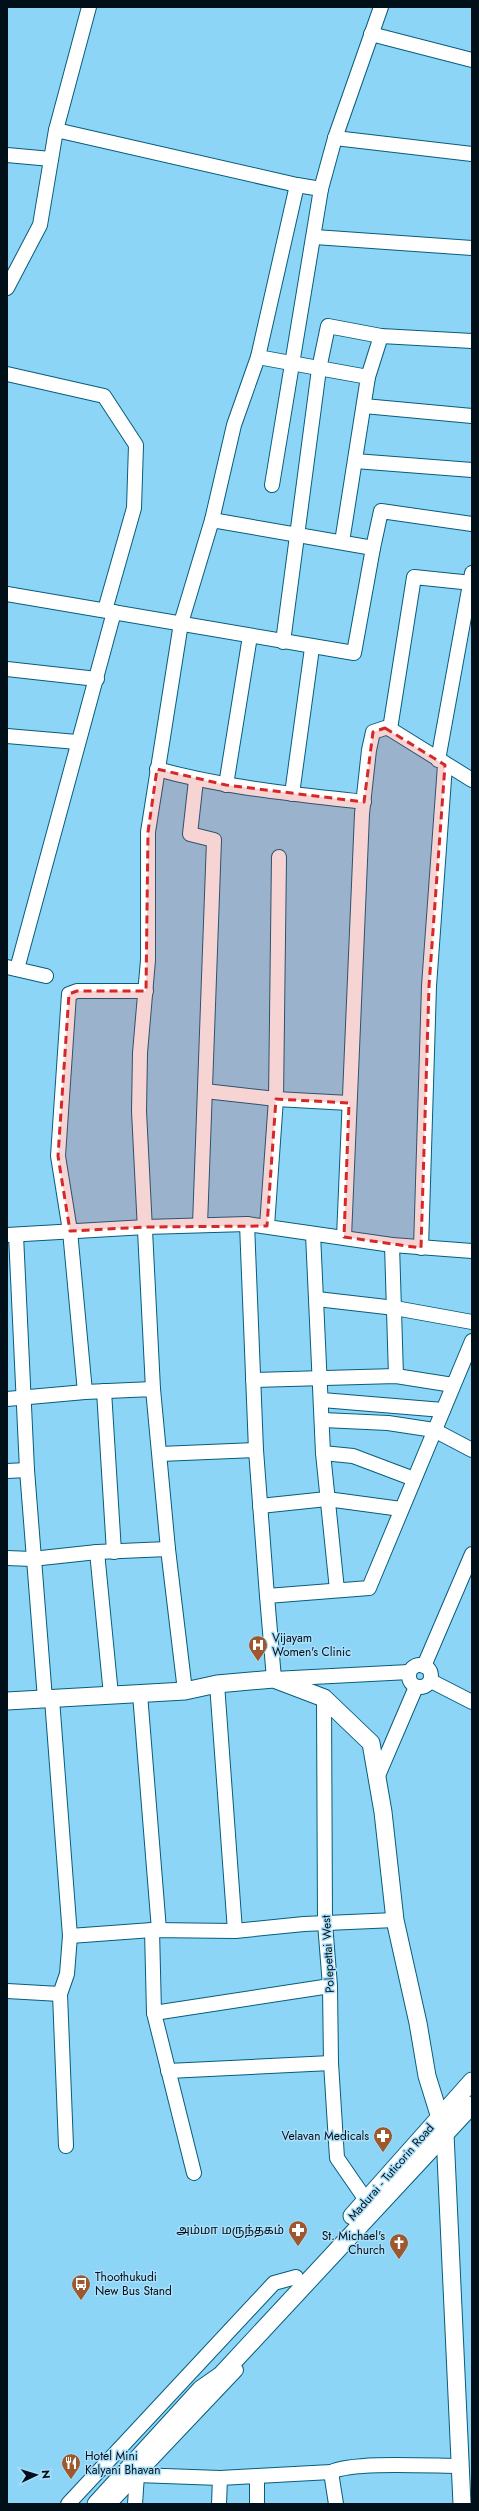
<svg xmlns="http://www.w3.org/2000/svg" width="479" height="2511" font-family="Jost,'Noto Sans Tamil',sans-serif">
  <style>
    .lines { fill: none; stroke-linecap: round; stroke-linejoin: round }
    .minor-casing { stroke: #075d7c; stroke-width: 16 }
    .major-casing { stroke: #075d7c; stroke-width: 19 }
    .minor { stroke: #fff; stroke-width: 14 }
    .major { stroke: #fff; stroke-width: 17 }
    .marked { fill: #d62828; fill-opacity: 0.2; stroke: #d62828; stroke-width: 3; stroke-dasharray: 8 5; stroke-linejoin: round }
    .labels { text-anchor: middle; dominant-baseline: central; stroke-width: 3; stroke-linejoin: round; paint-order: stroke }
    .poi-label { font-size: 12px; fill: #000f18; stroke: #abdff9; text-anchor: start }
    .street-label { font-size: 12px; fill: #000f18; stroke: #abdff9 }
  </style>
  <rect width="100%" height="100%" fill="#8cd5f7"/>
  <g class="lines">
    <defs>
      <g id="minor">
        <path d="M371 34 472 60"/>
        <path d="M56 130 297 185"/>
        <path d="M335 138 472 154"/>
        <path d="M7 155 51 159"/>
        <path d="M315 237 472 248"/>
        <path d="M7 288 40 225 56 130 89 7"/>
        <path d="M258 357 368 377 342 542"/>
        <path d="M7 374 104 396 136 445 134 508 105 610"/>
        <path d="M368 377 381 336"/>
        <path d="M364 406 472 416"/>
        <path d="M355 461 472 470"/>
        <path d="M272 485 321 189 335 138 381 7"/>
        <path d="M212 520 234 425 258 357 297 185 321 189"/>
        <path d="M7 594 354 653 373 548"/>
        <path d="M283 642 319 369 328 326 381 336 472 341"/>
        <path d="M7 669 97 679"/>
        <path d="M390 729 414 577 472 583"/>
        <path d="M7 736 77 742"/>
        <path d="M438 760 472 573"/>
        <path d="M157 769C225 788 295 794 364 802"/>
        <path d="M196 780 190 834 214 840 200 1225"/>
        <path d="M226 785 250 636"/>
        <path d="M292 794 312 648"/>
        <path d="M7 967 46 976"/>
        <path d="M17 969 114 612"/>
        <path d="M205 1091 276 1099 349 1103"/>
        <path d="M247 1224 256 1450 267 1596"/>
        <path d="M267 1226 276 1099 279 857"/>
        <path d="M313 1234 323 1453 337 1590"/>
        <path d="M7 1235 146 1227 247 1224 392 1245 472 1251"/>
        <path d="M16 1235 27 1470 45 1699"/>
        <path d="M344 1237 362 814 369 750 373 732 385 728 390 729 472 780"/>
        <path d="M392 1245 396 1376"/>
        <path d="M421 1248 429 986 445 765"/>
        <path d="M317 1299 395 1308 472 1322"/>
        <path d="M253 1380 396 1376 453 1385"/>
        <path d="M153 1389 139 1111 140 1053 148 960V832L181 623 212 520 373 548 381 511 472 524"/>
        <path d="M104 1391 114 1552"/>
        <path d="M85 1392 70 1231 58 1156 69 994 77 991H146"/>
        <path d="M7 1399 85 1392 153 1389 168 1549 185 1691"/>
        <path d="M322 1400 443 1410"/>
        <path d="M323 1420 388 1423 434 1430 472 1450"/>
        <path d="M323 1453 353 1456 414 1479"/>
        <path d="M160 1454 256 1450"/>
        <path d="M7 1471 27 1470"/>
        <path d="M260 1506 327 1499 401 1509"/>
        <path d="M97 1552 111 1695"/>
        <path d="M7 1558 32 1559 97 1552 168 1549"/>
        <circle cx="420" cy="1676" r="11"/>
        <path d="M424 1666 472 1554"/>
        <path d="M409 1672 274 1679 267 1596 369 1588 472 1341"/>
        <path d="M431 1681 472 1702"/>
        <path d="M217 1684 235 1931"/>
        <path d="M140 1694 159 1930"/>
        <path d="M324 1698 325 1923 330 1986 331 2063 337 2158 366 2200"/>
        <path d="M52 1699 70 1936 67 1974 60 1994 66 2146"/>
        <path d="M377 1778 416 1687"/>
        <path d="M152 1930 154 2013"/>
        <path d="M70 1936 152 1930 235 1931 304 1924 395 1920"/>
        <path d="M7 1991 60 1994"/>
        <path d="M168 2071 331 2063"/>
        <path d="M194 2173 154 2013 330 1986"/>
        <path d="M331 2472 336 2504"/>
        <path d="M137 2475 220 2478"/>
        <path d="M257 2476 331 2472C353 2461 432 2466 460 2466"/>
        <path d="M68 2504 274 2283 296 2277"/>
        <path d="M109 2504 236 2370"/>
        <path d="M135 2504 137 2475"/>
        <path d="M219 2504 220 2478 257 2476V2504"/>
      </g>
      <g id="major">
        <path d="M7 1701 185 1691 217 1684 274 1679 324 1698 371 1743 383 1812 395 1920 418 2023 427 2076 445 2134 462 2504"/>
        <path d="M352 2216 472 2081"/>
        <path d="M96 2504 201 2389 221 2375 472 2105"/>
      </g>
    </defs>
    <use href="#minor" class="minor-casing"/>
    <use href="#major" class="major-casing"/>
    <use href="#minor" class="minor"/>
    <use href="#major" class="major"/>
  </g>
  <path class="marked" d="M385 728 445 765 429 986 421 1248 344 1237 349 1103 276 1099 267 1226 146 1227 70 1231 58 1156 69 994 77 991H146L148 832 157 769 226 785 364 802 373 732Z"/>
  <defs>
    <symbol id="hospital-pin" viewBox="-11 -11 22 30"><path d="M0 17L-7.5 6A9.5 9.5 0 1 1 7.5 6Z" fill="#9e582e" stroke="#abdff9"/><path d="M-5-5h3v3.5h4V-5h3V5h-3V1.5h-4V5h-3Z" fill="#fff"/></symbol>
    <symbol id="pharmacy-pin" viewBox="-11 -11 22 30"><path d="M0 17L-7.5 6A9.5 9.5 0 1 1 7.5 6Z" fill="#9e582e" stroke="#abdff9"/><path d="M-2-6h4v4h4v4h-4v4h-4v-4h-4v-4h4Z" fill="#fff"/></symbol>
    <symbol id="church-pin" viewBox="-11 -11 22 30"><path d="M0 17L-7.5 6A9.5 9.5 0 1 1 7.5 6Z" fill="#9e582e" stroke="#abdff9"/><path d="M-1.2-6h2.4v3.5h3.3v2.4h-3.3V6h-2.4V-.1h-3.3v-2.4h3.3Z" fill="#fff"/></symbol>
    <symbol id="bus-pin" viewBox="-11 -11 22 30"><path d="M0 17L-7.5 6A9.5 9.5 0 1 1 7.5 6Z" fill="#9e582e" stroke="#abdff9"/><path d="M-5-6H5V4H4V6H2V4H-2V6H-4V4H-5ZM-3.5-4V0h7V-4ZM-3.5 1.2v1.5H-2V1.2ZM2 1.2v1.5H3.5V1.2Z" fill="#fff"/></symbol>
    <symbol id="restaurant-pin" viewBox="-11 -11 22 30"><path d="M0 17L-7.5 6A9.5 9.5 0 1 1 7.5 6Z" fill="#9e582e" stroke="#abdff9"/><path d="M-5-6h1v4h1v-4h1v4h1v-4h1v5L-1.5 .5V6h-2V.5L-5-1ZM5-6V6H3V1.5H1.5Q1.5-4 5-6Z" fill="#fff"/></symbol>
  </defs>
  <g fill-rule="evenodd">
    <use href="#hospital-pin" x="247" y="1634" width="22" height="30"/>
    <use href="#pharmacy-pin" x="372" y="2125" width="22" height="30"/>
    <use href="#pharmacy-pin" x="287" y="2219" width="22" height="30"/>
    <use href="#church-pin" x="388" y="2232" width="22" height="30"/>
    <use href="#bus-pin" x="70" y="2273" width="22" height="30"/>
    <use href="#restaurant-pin" x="60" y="2452" width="22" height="30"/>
  </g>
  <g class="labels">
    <g class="poi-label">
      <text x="272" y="1638">Vijayam<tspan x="272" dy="14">Women's Clinic</tspan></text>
      <text x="369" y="2136" text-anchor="end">Velavan Medicals</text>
      <text x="284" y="2230" text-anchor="end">அம்மா மருந்தகம்</text>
      <text x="385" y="2236" text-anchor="end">St. Michael's<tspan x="385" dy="14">Church</tspan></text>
      <text x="95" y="2277">Thoothukudi<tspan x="95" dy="14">New Bus Stand</tspan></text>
      <text x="85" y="2456">Hotel Mini<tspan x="85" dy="14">Kalyani Bhavan</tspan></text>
    </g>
    <g class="street-label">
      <text transform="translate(328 1954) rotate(-93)">Polepettai West</text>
      <text transform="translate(391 2172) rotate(-49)">Madurai - Tuticorin Road</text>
    </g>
  </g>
  <rect width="479" height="2511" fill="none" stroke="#000f18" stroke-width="16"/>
  <g transform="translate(36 2475) rotate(86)" stroke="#abdff9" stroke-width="3" paint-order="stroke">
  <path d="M0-3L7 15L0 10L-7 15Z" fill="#000f18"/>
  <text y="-6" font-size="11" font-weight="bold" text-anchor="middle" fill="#000f18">N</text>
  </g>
</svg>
